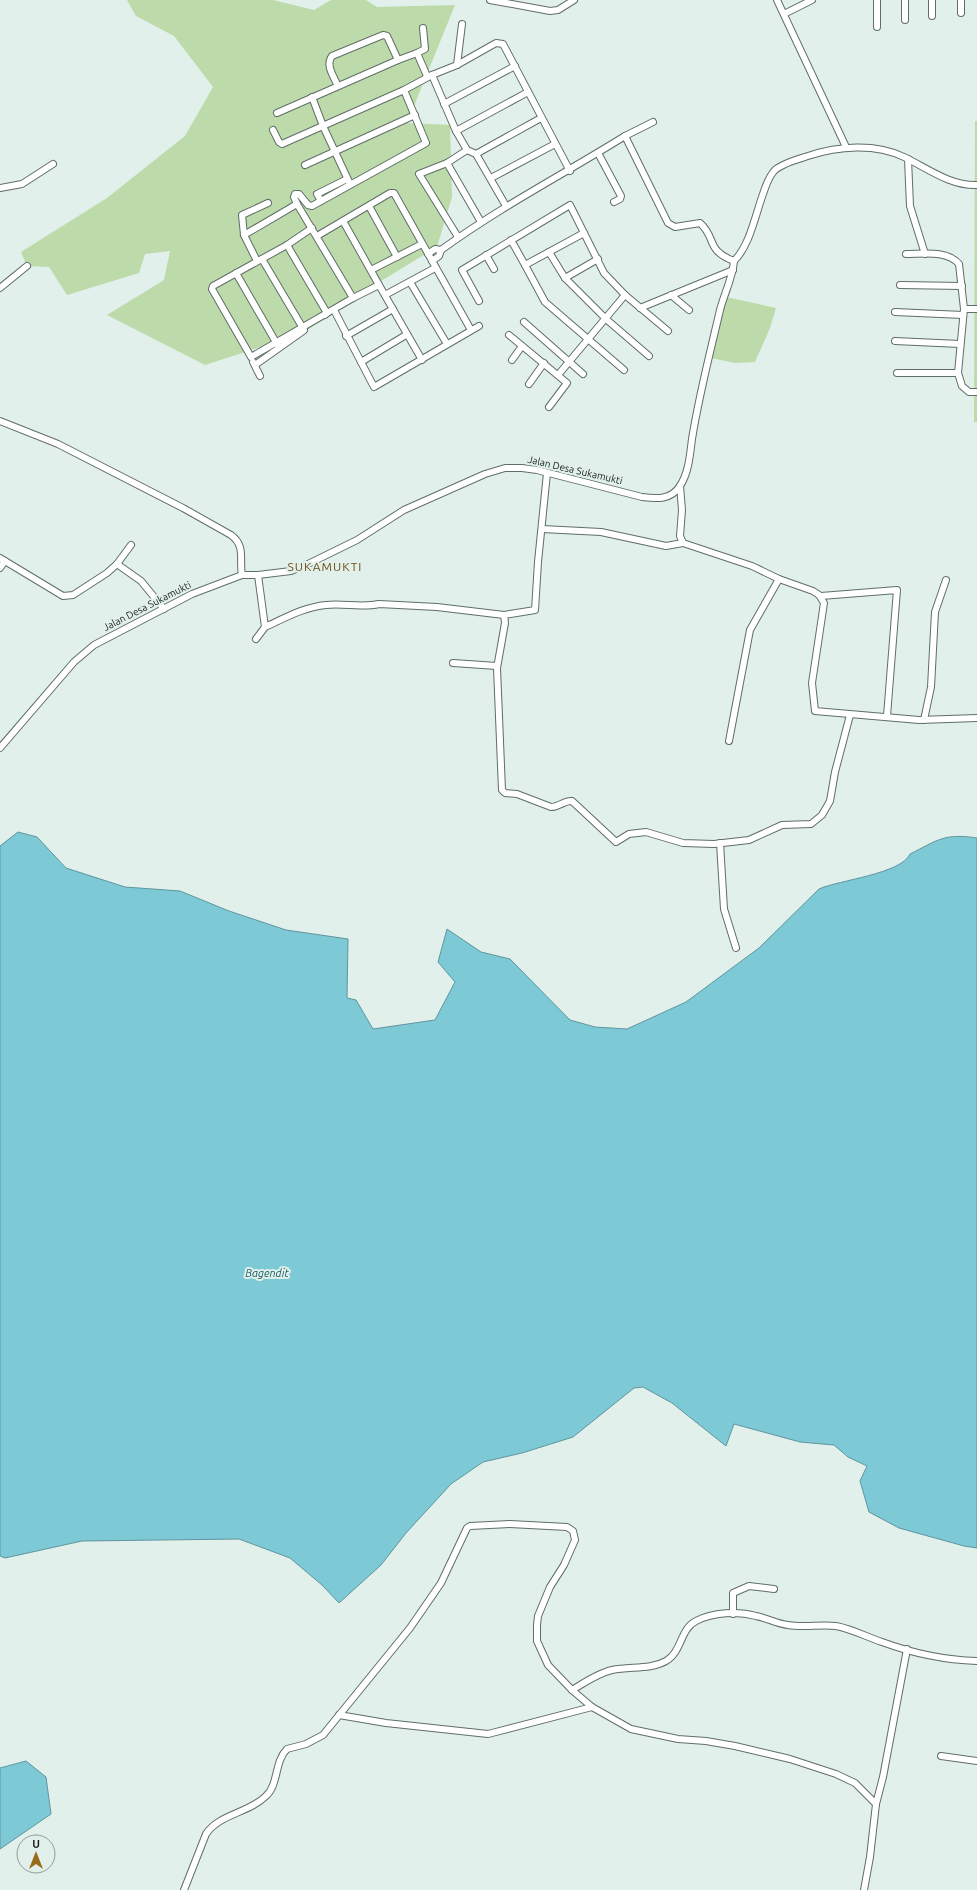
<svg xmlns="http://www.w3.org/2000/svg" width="977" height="1890" font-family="Ubuntu,sans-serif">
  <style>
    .green { fill: #bddaaa }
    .water { fill: #7dc9d6; stroke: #5f959e }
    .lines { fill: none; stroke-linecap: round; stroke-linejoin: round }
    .street-casing { stroke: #606d68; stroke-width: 8 }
    .street { stroke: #fff; stroke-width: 6 }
    .labels { text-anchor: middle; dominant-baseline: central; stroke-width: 4; stroke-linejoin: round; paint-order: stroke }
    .street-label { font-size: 10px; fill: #181d1b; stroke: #e1f0ea }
    .water-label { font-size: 11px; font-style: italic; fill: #1a5a64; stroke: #e1f0ea }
    .quarter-label { font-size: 12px; letter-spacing: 1px; fill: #6c4d18; stroke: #e1f0ea }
  </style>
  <rect width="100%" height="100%" fill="#e1f0ea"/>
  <g class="green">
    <path d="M127 0H273L314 10 331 0H366L377 7 455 5 407 123 450 125 452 197 437 247 353 298 341 308 301 334 205 365 107 315 164 280 170 251 145 254 139 273 67 295 49 267 27 266 21 252 107 198 185 136 213 87 174 36 136 16Z"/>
    <path d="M975 121H977V422H974Z"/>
    <path d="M726 297 776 308 770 328 755 362 735 363 711 358Z"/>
  </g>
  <g class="water">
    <path d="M18 832 37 837 66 868 125 887 180 891 229 911 286 930 348 939 347 998 356 1000 373 1029 435 1020 455 982 438 962 447 929 481 952 510 959 570 1020 595 1027 627 1029 686 1002 759 948 819 889C839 880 901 874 910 854 938 840 944 833 977 838V1548L964 1546 899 1528 869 1512 860 1481 867 1466 848 1457 834 1445 800 1442 734 1424 726 1446 672 1403 643 1387 634 1388 573 1437 522 1453 483 1462 451 1484 406 1533 381 1565 339 1603 322 1585 290 1558 239 1539 82 1541 5 1558 0 1556V846Z"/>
    <path d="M26 1761 46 1777 51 1814 0 1849V1768Z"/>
  </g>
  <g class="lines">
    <defs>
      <g id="street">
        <path d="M490 0 550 11 558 10 574 0"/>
        <path d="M777 0 846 147"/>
        <path d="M961 13V0"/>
        <path d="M784 14 812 0"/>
        <path d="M932 16V0"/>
        <path d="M905 20V0"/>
        <path d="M877 27V0"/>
        <path d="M417 53 425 49 423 28"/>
        <path d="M457 65 462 24"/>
        <path d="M338 86C334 77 325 65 332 56L383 35 387 36 398 60"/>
        <path d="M312 97 323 126 350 184"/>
        <path d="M444 104 515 66"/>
        <path d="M277 113 398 60 417 53 427 76"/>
        <path d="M273 130 279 142 282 144 404 90 432 75"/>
        <path d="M456 131 528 92"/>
        <path d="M625 136 653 122"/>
        <path d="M598 153 621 196 620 199 614 202"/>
        <path d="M476 154 541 118"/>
        <path d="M908 159 910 206 925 254"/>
        <path d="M447 163 481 222"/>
        <path d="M305 165 415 115"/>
        <path d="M491 178 555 144"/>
        <path d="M0 188 22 184 53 164"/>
        <path d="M321 201 317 194 347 179"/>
        <path d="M369 206 397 257"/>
        <path d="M506 206 476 154 467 150 456 131 432 75 457 65 496 43 503 44 570 171"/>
        <path d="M343 221 379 285"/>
        <path d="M312 228 287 245 213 286 212 289 251 357 353 298 379 285 422 360"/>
        <path d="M244 235 297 204"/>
        <path d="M317 236 390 193H394L471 330"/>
        <path d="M458 237 419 174 447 163 467 150"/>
        <path d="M511 240 525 265 584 233"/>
        <path d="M287 245 327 313 325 315"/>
        <path d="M549 252 565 278 606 319 649 356"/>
        <path d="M428 254 435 249 441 250"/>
        <path d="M906 254C923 254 947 250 959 264L964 309 958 373 962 386 969 392H977"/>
        <path d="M486 255 494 269"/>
        <path d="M262 259 304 330"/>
        <path d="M257 261 244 235 242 215 268 203"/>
        <path d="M432 261 439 256 441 250C500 207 564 174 625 136L668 223 675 227 700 223C717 238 705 250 734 261"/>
        <path d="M525 265 545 302 624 370"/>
        <path d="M371 270 422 244"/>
        <path d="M236 273 277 344"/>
        <path d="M565 278 598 259"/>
        <path d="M410 282 447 344"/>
        <path d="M900 285 962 286"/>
        <path d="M0 288 27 266"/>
        <path d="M385 295 435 268"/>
        <path d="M671 295 689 310"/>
        <path d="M353 298 297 204 294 197 295 194H299L308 205 312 206 426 143 404 90"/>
        <path d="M479 301 462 270 570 205 604 273 625 295 668 331"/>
        <path d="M640 308 733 270"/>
        <path d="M964 309H977"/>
        <path d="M334 310 374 387 479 326"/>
        <path d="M895 312 963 315"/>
        <path d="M524 322 583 374"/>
        <path d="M509 335 567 383 549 407"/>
        <path d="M346 336 393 309"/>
        <path d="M895 341 960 344"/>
        <path d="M512 360 522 346"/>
        <path d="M253 362 260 376"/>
        <path d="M361 362 406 335"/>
        <path d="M255 365 303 331"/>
        <path d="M897 373H958"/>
        <path d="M558 375 625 295"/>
        <path d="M529 384 544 363"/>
        <path d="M0 421 58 444 183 508 231 535C246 546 239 559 242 575"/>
        <path d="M680 486 682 510 680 536 683 543 752 566 779 579 813 591 819 595 824 603 812 683 815 711 919 720 977 718"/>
        <path d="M542 529 601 532 666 546 683 543"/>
        <path d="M0 558 63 596 73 595 107 573 117 564 141 581 164 609"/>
        <path d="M117 564 131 545"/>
        <path d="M0 568 5 561"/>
        <path d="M821 596 897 590 887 716"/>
        <path d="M504 615 535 610 538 562 547 473"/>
        <path d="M265 627C285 618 304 607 326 605 344 603 361 608 379 604L437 607 504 615 505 623 497 668 502 790 505 793 517 794 551 807C559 807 565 800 572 801L616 842 629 834 646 832 683 843 714 844 749 840 782 825 811 824 822 815 830 801 835 772 850 715"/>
        <path d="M256 639 265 627 258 575"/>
        <path d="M453 663 497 666"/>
        <path d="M924 720 931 687 935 612 946 580"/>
        <path d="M729 741 750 630 779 579"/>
        <path d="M0 748 74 662 94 645 192 594 242 575H258L291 571 306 565 357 540 404 510 485 474 505 468H522L537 470 642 497C657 499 671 500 680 486 689 472 690 454 692 439 699 395 710 353 720 310 724 294 733 277 734 261 750 245 755 216 763 194 766 186 768 177 775 170 783 163 798 159 808 156 838 146 875 143 904 157 927 168 950 186 977 185"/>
        <path d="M720 843 724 909 736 948"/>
        <path d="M733 1614V1593L749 1586 774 1589"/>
        <path d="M572 1690C584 1683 598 1673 612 1670 630 1666 650 1670 666 1661 682 1652 680 1629 696 1621 713 1612 738 1611 756 1616 767 1618 777 1624 788 1625 804 1628 820 1624 836 1626 852 1629 867 1637 882 1642 912 1653 946 1660 977 1661"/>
        <path d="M339 1715 386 1723 488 1734 592 1707"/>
        <path d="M941 1756 977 1761"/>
        <path d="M876 1804 883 1777 907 1649"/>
        <path d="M184 1890 206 1834C219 1814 249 1813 266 1796 279 1784 274 1762 287 1749L306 1744 323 1735 410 1628 441 1583 467 1528 470 1526 510 1524 567 1527 573 1531 575 1540 564 1565 550 1587 538 1616 537 1625V1641L548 1665 572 1690 592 1707 631 1729 678 1739 706 1741 735 1746 790 1759 836 1774 855 1783 876 1804 870 1857 864 1890"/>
      </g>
    </defs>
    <use href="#street" class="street-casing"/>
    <use href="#street" class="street"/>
  </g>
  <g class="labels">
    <g class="street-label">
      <text transform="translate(575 470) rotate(13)">Jalan Desa Sukamukti</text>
      <text transform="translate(147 606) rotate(-27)">Jalan Desa Sukamukti</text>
    </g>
    <g class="water-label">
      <text x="267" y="1273">Bagendit</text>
    </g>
    <g class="quarter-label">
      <text x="325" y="566">SUKAMUKTI</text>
    </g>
  </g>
  <g transform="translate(36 1854)"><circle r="19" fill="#e1f0ea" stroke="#919c97"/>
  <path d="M0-3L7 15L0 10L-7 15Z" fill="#996b1b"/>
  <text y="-6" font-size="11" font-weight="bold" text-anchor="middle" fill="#181d1b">U</text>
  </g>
</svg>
